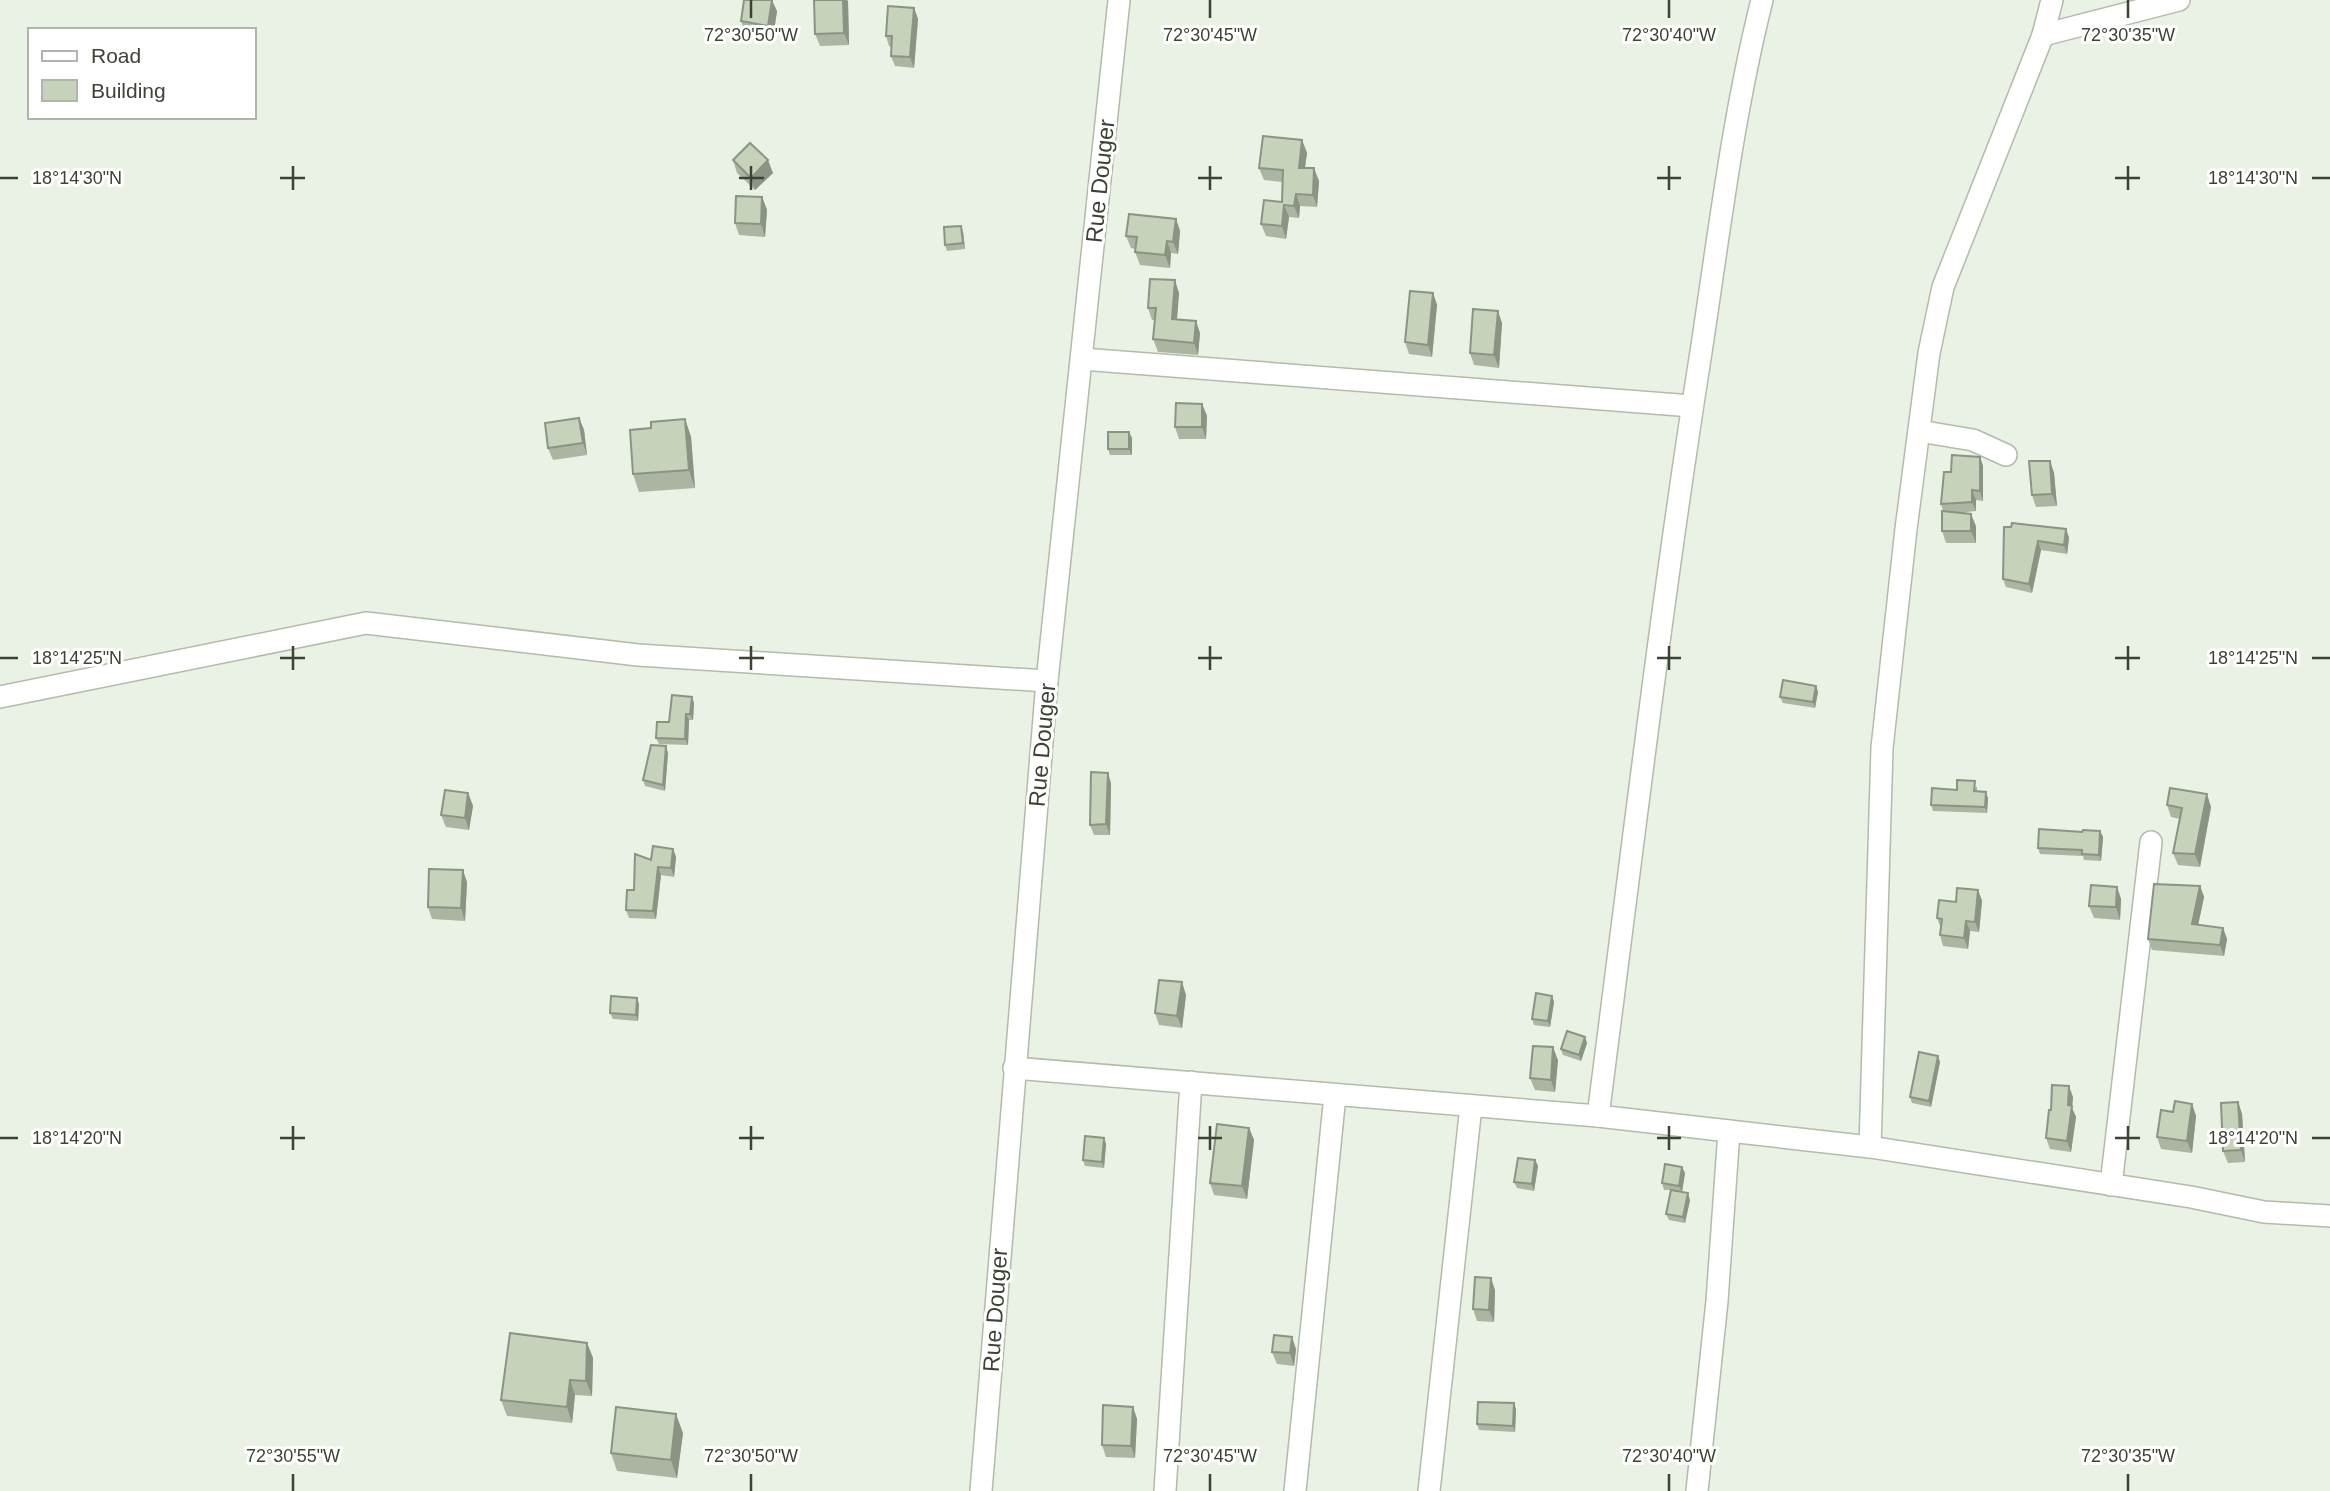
<svg xmlns="http://www.w3.org/2000/svg" width="2330" height="1491" font-family="Arial,sans-serif">
  <style>
    .lines { fill: none; stroke-linecap: round; stroke-linejoin: round }
    .street-casing { stroke: #b2bca8; stroke-width: 24 }
    .street { stroke: #fff; stroke-width: 21 }
    .wall { fill: #abb5a1 }
    .shaded-wall { fill: #8b9383 }
    .building { fill: #c7d2bb; stroke: #8b9383; stroke-width: 2 }
    .ticks { fill: none; stroke: #3c4335; stroke-width: 2.5 }
    .labels { text-anchor: middle; dominant-baseline: central; stroke-width: 6; stroke-linejoin: round; paint-order: stroke }
    .street-label { font-size: 23px; fill: #3c4335; stroke: #fff }
    .ticks-label { font-size: 18px; text-anchor: middle; fill: #3c4335; stroke: #fff; stroke-width: 6; stroke-linejoin: round; paint-order: stroke }
  </style>
  <rect width="100%" height="100%" fill="#eaf1e5"/>
  <g class="lines">
    <defs>
      <g id="street">
        <path d="M2043 35 2052 0"/>
        <path d="M1082 359 1692 406"/>
        <path d="M1919 431 1973 440 2006 455"/>
        <path d="M0 697 366 623 638 655 1047 681"/>
        <path d="M1014 1068 1598 1116 1729 1131 1870 1147 2191 1197 2264 1212 2330 1216"/>
        <path d="M1598 1116C1631 861 1661 606 1701 352 1719 234 1733 115 1762 0"/>
        <path d="M1870 1147 1882 748 1906 529 1929 353 1943 287 2043 35 2179 0"/>
        <path d="M2111 1185 2151 842"/>
        <path d="M981 1491 1047 681 1119 0"/>
        <path d="M1165 1491 1191 1082"/>
        <path d="M1295 1491 1335 1095"/>
        <path d="M1429 1491 1471 1106"/>
        <path d="M1697 1491 1717 1301 1729 1131"/>
      </g>
    </defs>
    <use href="#street" class="street-casing"/>
    <use href="#street" class="street"/>
  </g>
  <g class="wall">
    <path d="M848 1 849 45 820 46 815 34Z"/>
    <path d="M914 8 918 19 914 68 895 66 891 56V47L889 46 886 36Z"/>
    <path d="M777 11 773 38 745 34 741 21Z"/>
    <path d="M1302 140 1307 153 1305 168 1319 181 1317 207 1300 206 1299 218 1289 217 1286 239 1266 236 1261 224 1282 202 1283 182 1264 180 1259 168Z"/>
    <path d="M733 160 773 173 755 190 737 173Z"/>
    <path d="M762 197 767 210 765 237 739 235 735 223Z"/>
    <path d="M1176 219 1180 231 1178 254 1171 253 1170 268 1140 265 1135 252V249L1131 248 1126 236Z"/>
    <path d="M963 232 965 249 947 251 945 245Z"/>
    <path d="M1179 293 1177 319 1200 333 1198 355 1158 352 1153 339 1155 320H1152L1148 308Z"/>
    <path d="M1433 293 1437 305 1432 357 1409 354 1405 342Z"/>
    <path d="M1502 323 1499 368 1474 365 1470 353Z"/>
    <path d="M1202 404 1207 416 1206 439H1179L1175 427Z"/>
    <path d="M579 418 584 430 587 455 553 460 548 448Z"/>
    <path d="M685 419 691 437 695 488 639 492 633 474 651 428Z"/>
    <path d="M1132 438V455H1110L1108 449Z"/>
    <path d="M1980 457 1983 466V501L1976 500V511L1957 513 1976 526V543H1946L1942 531 1943 511 1941 504 1951 472Z"/>
    <path d="M2050 461 2054 473 2057 506 2036 507 2032 495Z"/>
    <path d="M2004 527 2066 529 2069 538 2067 554 2041 550 2032 593 2006 587 2003 579Z"/>
    <path d="M1816 686 1818 692 1815 708 1783 703 1780 697Z"/>
    <path d="M694 703 693 720H689L688 745 659 744 656 738 669 722Z"/>
    <path d="M668 753 665 791 645 786 643 780Z"/>
    <path d="M1111 783 1110 835H1094L1090 825Z"/>
    <path d="M1977 787V791L1988 798 1987 813 1933 811 1931 805 1957 790Z"/>
    <path d="M468 793 473 806 469 830 446 827 441 815Z"/>
    <path d="M2167 805 2211 807 2200 867 2178 865 2173 853 2180 819 2171 817Z"/>
    <path d="M2100 831 2103 837 2101 861 2084 860 2083 856 2040 854 2038 848 2082 832Z"/>
    <path d="M673 849 676 857 674 877 661 875 656 919 629 918 626 910 634 890Z"/>
    <path d="M467 882 465 921 432 919 428 907Z"/>
    <path d="M2200 886 2204 897 2198 925 2223 928 2227 939 2224 956 2152 950 2148 939Z"/>
    <path d="M2117 887 2121 899 2120 920 2094 918 2089 906Z"/>
    <path d="M1978 890 1982 901 1979 932 1970 931 1968 949 1943 946 1940 935 1941 928 1937 918 1956 902Z"/>
    <path d="M1186 995 1182 1028 1159 1025 1155 1013Z"/>
    <path d="M1552 996 1554 1002 1550 1027 1534 1025 1532 1019Z"/>
    <path d="M639 1004 638 1021 613 1019 610 1013Z"/>
    <path d="M1587 1043 1581 1061 1563 1055 1561 1049Z"/>
    <path d="M1558 1060 1555 1092 1535 1090 1530 1078Z"/>
    <path d="M1940 1062 1931 1107 1912 1103 1910 1097Z"/>
    <path d="M2073 1097 2072 1108 2076 1117 2071 1152 2050 1149 2046 1138 2051 1110Z"/>
    <path d="M2238 1102 2242 1114 2245 1162 2228 1163 2223 1151Z"/>
    <path d="M2192 1104 2196 1116 2192 1153 2161 1149 2157 1137 2173 1112Z"/>
    <path d="M1249 1128 1254 1140 1247 1199 1214 1195 1210 1183Z"/>
    <path d="M1104 1138 1106 1144 1104 1168 1085 1166 1083 1160Z"/>
    <path d="M1535 1160 1538 1166 1534 1191 1517 1188 1514 1182Z"/>
    <path d="M1685 1173 1682 1192 1690 1200 1685 1223 1669 1220 1666 1214 1671 1190H1664L1662 1183Z"/>
    <path d="M1495 1290 1494 1322 1477 1321 1473 1309Z"/>
    <path d="M587 1343 593 1358 592 1396 575 1395 572 1423 507 1416 501 1400Z"/>
    <path d="M1296 1349 1294 1366 1277 1364 1272 1352Z"/>
    <path d="M1133 1407 1137 1419 1135 1458 1106 1457 1102 1445Z"/>
    <path d="M1516 1409 1515 1432 1479 1430 1477 1424Z"/>
    <path d="M683 1433 677 1478 617 1471 611 1453Z"/>
  </g>
  <g class="shaded-wall">
    <path d="M772 0 777 11 773 38 768 26Z"/>
    <path d="M843 0H847L848 1 849 45 844 33Z"/>
    <path d="M914 8 918 19 914 68 910 57Z"/>
    <path d="M1302 140 1307 153 1303 180 1299 168Z"/>
    <path d="M768 160 773 173 755 190 751 178Z"/>
    <path d="M1314 168 1319 181 1317 207 1313 195Z"/>
    <path d="M1296 194 1300 206 1299 218 1294 206Z"/>
    <path d="M762 197 767 210 765 237 761 224Z"/>
    <path d="M1284 205 1289 217 1286 239 1282 226Z"/>
    <path d="M1176 219 1180 231 1178 254 1173 242Z"/>
    <path d="M961 226 963 232 965 249 963 243Z"/>
    <path d="M1167 241 1171 253 1170 268 1165 255Z"/>
    <path d="M1175 280 1179 293 1176 331 1172 319Z"/>
    <path d="M1433 293 1437 305 1432 357 1428 345Z"/>
    <path d="M1498 311 1502 323 1499 368 1494 355Z"/>
    <path d="M1196 321 1200 333 1198 355 1194 343Z"/>
    <path d="M1202 404 1207 416 1206 439 1202 427Z"/>
    <path d="M579 418 584 430 587 455 583 443Z"/>
    <path d="M685 419 691 437 695 488 689 470Z"/>
    <path d="M1129 432 1132 438V455L1129 449Z"/>
    <path d="M1980 457 1983 466V501L1980 491Z"/>
    <path d="M2050 461 2054 473 2057 506 2052 494Z"/>
    <path d="M1972 490 1976 500V511L1972 502Z"/>
    <path d="M1971 514 1976 526V543L1971 531Z"/>
    <path d="M2066 529 2069 538 2067 554 2064 545Z"/>
    <path d="M2038 541 2041 550 2032 593 2029 584Z"/>
    <path d="M1816 686 1818 692 1815 708 1813 702Z"/>
    <path d="M692 697 694 703 693 720 690 714Z"/>
    <path d="M686 714 689 720 688 745 685 739Z"/>
    <path d="M666 746 668 753 665 791 663 785Z"/>
    <path d="M1108 773 1111 783 1110 835 1106 824Z"/>
    <path d="M1986 792 1988 798 1987 813 1985 807Z"/>
    <path d="M468 793 473 806 469 830 465 818Z"/>
    <path d="M2207 794 2211 807 2200 867 2195 854Z"/>
    <path d="M2100 831 2103 837 2101 861 2099 855Z"/>
    <path d="M673 849 676 857 674 877 671 868Z"/>
    <path d="M658 867 661 875 656 919 653 911Z"/>
    <path d="M463 870 467 882 465 921 461 908Z"/>
    <path d="M2200 886 2204 897 2196 935 2192 924Z"/>
    <path d="M2117 887 2121 899 2120 920 2116 907Z"/>
    <path d="M1978 890 1982 901 1979 932 1975 922Z"/>
    <path d="M1966 921 1970 931 1968 949 1964 938Z"/>
    <path d="M2223 928 2227 939 2224 956 2220 945Z"/>
    <path d="M1182 982 1186 995 1182 1028 1177 1016Z"/>
    <path d="M1552 996 1554 1002 1550 1027 1548 1021Z"/>
    <path d="M637 998 639 1004 638 1021 636 1015Z"/>
    <path d="M1585 1037 1587 1043 1581 1061 1579 1055Z"/>
    <path d="M1553 1047 1558 1060 1555 1092 1551 1080Z"/>
    <path d="M1938 1056 1940 1062 1931 1107 1929 1101Z"/>
    <path d="M2069 1086 2073 1097 2072 1108 2076 1117 2071 1152 2067 1141Z"/>
    <path d="M2238 1102 2242 1114 2245 1162 2241 1150Z"/>
    <path d="M2192 1104 2196 1116 2192 1153 2187 1141Z"/>
    <path d="M1249 1128 1254 1140 1247 1199 1242 1186Z"/>
    <path d="M1104 1138 1106 1144 1104 1168 1102 1162Z"/>
    <path d="M1535 1160 1538 1166 1534 1191 1532 1184Z"/>
    <path d="M1682 1167 1685 1173 1682 1192 1679 1186Z"/>
    <path d="M1688 1193 1690 1200 1685 1223 1683 1217Z"/>
    <path d="M1491 1278 1495 1290 1494 1322 1489 1310Z"/>
    <path d="M1292 1337 1296 1349 1294 1366 1290 1353Z"/>
    <path d="M587 1343 593 1358 592 1396 586 1381Z"/>
    <path d="M570 1380 575 1395 572 1423 567 1407Z"/>
    <path d="M1514 1403 1516 1409 1515 1432 1513 1426Z"/>
    <path d="M1133 1407 1137 1419 1135 1458 1131 1446Z"/>
    <path d="M676 1414 683 1433 677 1478 671 1460Z"/>
  </g>
  <g class="building">
    <path d="M744 0H772L768 26 741 21Z"/>
    <path d="M814 0H843L844 33 815 34Z"/>
    <path d="M888 6 914 8 910 57 891 56 892 36H886Z"/>
    <path d="M1263 136 1302 140 1299 168H1314L1313 195 1296 194 1294 206 1284 205 1282 226 1261 224 1264 200 1282 202 1283 170 1259 168Z"/>
    <path d="M750 143 768 160 751 178 733 160Z"/>
    <path d="M736 196 762 197 761 224 735 223Z"/>
    <path d="M1129 214 1176 219 1173 242 1167 241 1165 255 1135 252 1137 237 1126 236Z"/>
    <path d="M961 226 963 243 945 245 944 227Z"/>
    <path d="M1150 279 1175 280 1172 319 1196 321 1194 343 1153 339 1156 308H1148Z"/>
    <path d="M1410 291 1433 293 1428 345 1405 342Z"/>
    <path d="M1473 309 1498 311 1494 355 1470 353Z"/>
    <path d="M1176 403 1202 404V427H1175Z"/>
    <path d="M579 418 583 443 548 448 545 423Z"/>
    <path d="M685 419 689 470 633 474 630 430 651 428V422Z"/>
    <rect x="1108" y="432" width="21" height="17"/>
    <path d="M1952 455 1980 457V491L1972 490V502L1941 504 1944 472H1951Z"/>
    <path d="M2029 461H2050L2052 494 2032 495Z"/>
    <path d="M1942 511 1971 514V531H1942Z"/>
    <path d="M2012 523 2066 529 2064 545 2038 541 2029 584 2003 579 2004 527H2011Z"/>
    <path d="M1783 680 1816 686 1813 702 1780 697Z"/>
    <path d="M672 695 692 697 690 714H686L685 739 656 738 657 722H669Z"/>
    <path d="M651 745 666 746 663 785 643 780Z"/>
    <path d="M1091 772 1108 773 1106 824 1090 825Z"/>
    <path d="M1957 780 1975 781 1974 791 1986 792 1985 807 1931 805 1932 788 1957 790Z"/>
    <path d="M2170 788 2207 794 2195 854 2173 853 2182 808 2167 805Z"/>
    <path d="M445 790 468 793 465 818 441 815Z"/>
    <path d="M2039 829 2082 832 2083 830 2100 831 2099 855 2082 854V850L2038 848Z"/>
    <path d="M653 846 673 849 671 868 658 867 653 911 626 910 627 890H634L635 854 651 860Z"/>
    <path d="M429 869 463 870 461 908 428 907Z"/>
    <path d="M2154 884 2200 886 2192 924 2223 928 2220 945 2148 939Z"/>
    <path d="M2091 885 2117 887 2116 907 2089 906Z"/>
    <path d="M1957 888 1978 890 1975 922 1966 921 1964 938 1940 935 1942 919 1937 918 1939 900 1956 902Z"/>
    <path d="M1159 980 1182 982 1177 1016 1155 1013Z"/>
    <path d="M1536 993 1552 996 1548 1021 1532 1019Z"/>
    <path d="M611 996 637 998 636 1015 610 1013Z"/>
    <path d="M1567 1031 1585 1037 1579 1055 1561 1049Z"/>
    <path d="M1533 1046 1553 1047 1551 1080 1530 1078Z"/>
    <path d="M1919 1052 1938 1056 1929 1101 1910 1097Z"/>
    <path d="M2052 1085 2069 1086 2068 1105 2072 1106 2067 1141 2046 1138 2049 1110H2051Z"/>
    <path d="M2175 1101 2192 1104 2187 1141 2157 1137 2161 1110 2173 1112Z"/>
    <path d="M2238 1102 2241 1150 2223 1151 2221 1103Z"/>
    <path d="M1217 1124 1249 1128 1242 1186 1210 1183Z"/>
    <path d="M1085 1136 1104 1138 1102 1162 1083 1160Z"/>
    <path d="M1518 1158 1535 1160 1532 1184 1514 1182Z"/>
    <path d="M1665 1164 1682 1167 1679 1186 1662 1183Z"/>
    <path d="M1671 1190 1688 1193 1683 1217 1666 1214Z"/>
    <path d="M1475 1277 1491 1278 1489 1310 1473 1309Z"/>
    <path d="M510 1333 587 1343 586 1381 570 1380 567 1407 501 1400Z"/>
    <path d="M1274 1335 1292 1337 1290 1353 1272 1352Z"/>
    <path d="M1478 1402 1514 1403 1513 1426 1477 1424Z"/>
    <path d="M1103 1405 1133 1407 1131 1446 1102 1445Z"/>
    <path d="M616 1407 676 1414 671 1460 611 1453Z"/>
  </g>
  <path class="ticks" d="M751 0V18M1210 0V18M1669 0V18M2128 0V18M293 166V190M751 166V190M1210 166V190M1669 166V190M2128 166V190M0 178H18M280 178H305M739 178H764M1198 178H1222M1657 178H1681M2115 178H2140M2312 178H2330M293 646V670M751 646V670M1210 646V670M1669 646V670M2128 646V670M0 658H18M280 658H305M739 658H764M1198 658H1222M1657 658H1681M2115 658H2140M2312 658H2330M293 1126V1150M751 1126V1150M1210 1126V1150M1669 1126V1150M2128 1126V1150M0 1138H18M280 1138H305M739 1138H764M1198 1138H1222M1657 1138H1681M2115 1138H2140M2312 1138H2330M293 1474V1491M751 1474V1491M1210 1474V1491M1669 1474V1491M2128 1474V1491"/>
  <g class="labels">
    <g class="street-label">
      <text transform="translate(1100 181) rotate(-84)">Rue Douger</text>
      <text transform="translate(1042 745) rotate(-85)">Rue Douger</text>
      <text transform="translate(995 1310) rotate(-86)">Rue Douger</text>
    </g>
  </g>
  <g class="ticks-label">
    <text x="751" y="41">72°30'50"W</text>
    <text x="1210" y="41">72°30'45"W</text>
    <text x="1669" y="41">72°30'40"W</text>
    <text x="2128" y="41">72°30'35"W</text>
    <text x="77" y="184">18°14'30"N</text>
    <text x="2253" y="184">18°14'30"N</text>
    <text x="77" y="664">18°14'25"N</text>
    <text x="2253" y="664">18°14'25"N</text>
    <text x="77" y="1144">18°14'20"N</text>
    <text x="2253" y="1144">18°14'20"N</text>
    <text x="293" y="1462">72°30'55"W</text>
    <text x="751" y="1462">72°30'50"W</text>
    <text x="1210" y="1462">72°30'45"W</text>
    <text x="1669" y="1462">72°30'40"W</text>
    <text x="2128" y="1462">72°30'35"W</text>
  </g>
  <rect x="28" y="28" width="228" height="91" fill="#ffffff" stroke="#b1b4ae" stroke-width="2"/>
  <rect x="42" y="51" width="35" height="10" fill="#ffffff" stroke="#b1b4ae" stroke-width="2"/>
  <text x="91" y="63" font-size="21" fill="#3c4335">Road</text>
  <rect x="42" y="80" width="35" height="21" fill="#c7d2bb" stroke="#b1b4ae" stroke-width="2"/>
  <text x="91" y="98" font-size="21" fill="#3c4335">Building</text>
</svg>
